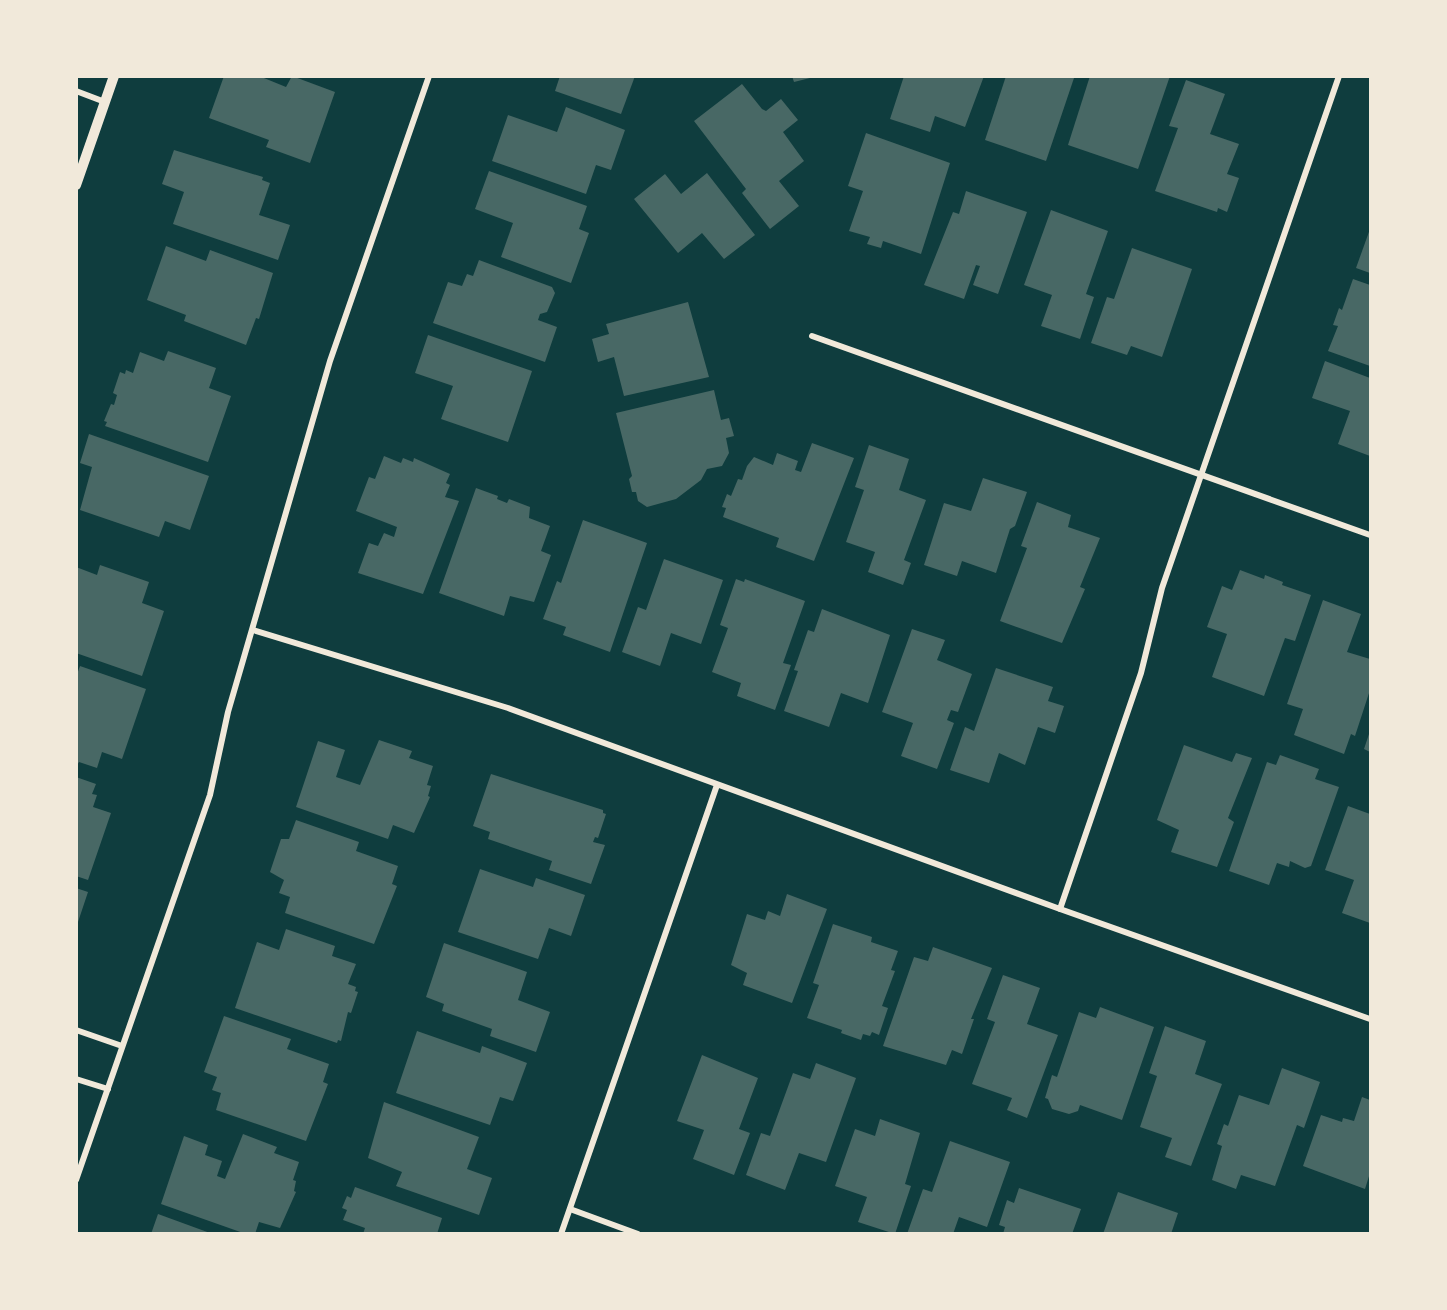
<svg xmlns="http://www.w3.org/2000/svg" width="1447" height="1310" font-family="Jost,sans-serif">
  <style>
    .building { fill: #486865 }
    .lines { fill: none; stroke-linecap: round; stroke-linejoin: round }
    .minor { stroke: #f1e9da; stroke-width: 6 }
    .tertiary { stroke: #f1e9da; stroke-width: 10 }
  </style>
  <rect width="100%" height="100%" fill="#0f3d3e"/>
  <g class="building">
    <path d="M224 76H259L286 87 292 76 335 92 310 163 266 147 269 140 209 118Z"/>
    <path d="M560 76H635L621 114 555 91Z"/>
    <path d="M792 76H814V77L794 82Z"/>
    <path d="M904 76H984L965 127 935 116 930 132 890 119Z"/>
    <path d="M1006 76 1074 78 1046 161 985 140Z"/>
    <path d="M1090 76H1170L1138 169 1068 145Z"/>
    <path d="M1186 80 1225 94 1210 134 1239 144 1227 174 1239 178 1227 212 1218 208 1217 212 1155 191 1178 128 1169 126Z"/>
    <path d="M742 84 762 109 766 111 781 99 798 120 783 132 804 161 779 181 799 206 770 229 742 193 746 189 694 121Z"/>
    <path d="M566 107 625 130 611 170 596 165 586 194 492 161 508 115 557 132Z"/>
    <path d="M866 133 950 163 921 254 883 241 881 248 867 244 870 237 849 231 863 191 848 186Z"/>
    <path d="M174 150 263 177 262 180 270 183 259 215 290 225 278 260 173 224 184 192 162 184Z"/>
    <path d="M489 171 587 206 579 229 589 233 571 283 501 257 513 223 475 209Z"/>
    <path d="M707 173 755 235 724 259 702 233 678 253 634 199 665 174 681 194Z"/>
    <path d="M966 191 1027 212 998 294 973 285 980 266 976 265 964 299 924 285 953 212 959 214Z"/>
    <path d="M1051 210 1108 231 1086 294 1094 297 1080 339 1041 326 1052 295 1024 285Z"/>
    <path d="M1370 229V273L1356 268Z"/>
    <path d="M166 246 206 261 210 250 273 273 259 319 256 318 246 345 184 321 186 315 147 300Z"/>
    <path d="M1132 248 1192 269 1162 357 1131 346 1127 355 1091 343 1107 297 1114 299Z"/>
    <path d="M479 260 552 287 555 293 547 312 540 314 538 320 557 327 545 362 433 323 448 282 462 286 467 274 473 276Z"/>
    <path d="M1353 279 1370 285V366L1328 351 1338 326 1333 325 1339 308 1342 310Z"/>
    <path d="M688 302 709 377 624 396 614 357 598 362 592 339 609 334 606 324Z"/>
    <path d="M428 335 532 371 508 442 441 419 453 386 415 373Z"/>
    <path d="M168 351 216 368 209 388 231 396 208 462 105 426 107 422 104 421 111 404 114 405 117 395 113 393 120 372 125 374 126 370 133 373 140 352 164 361Z"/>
    <path d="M1325 361 1370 378V456L1338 444 1350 411 1312 398Z"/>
    <path d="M714 390 721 420 729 418 734 436 726 438 729 453 722 466 707 469 701 480 676 499 647 507 638 501 636 492H632L629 479 632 476 616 413Z"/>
    <path d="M89 434 209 476 190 530 165 521 159 537 80 510 92 467 80 463Z"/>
    <path d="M812 443 854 458 814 561 776 547 779 538 723 517 726 508 722 507 727 494 731 496 738 479 742 480 747 466 754 457 773 465 777 453 798 461 795 470 801 472Z"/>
    <path d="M869 445 909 459 899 490 926 500 904 560 911 563 903 585 868 572 875 552 846 542 864 490 855 487Z"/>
    <path d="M384 456 401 463 403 458 413 462 414 458 450 474 446 483 450 485 445 497 459 501 423 594 358 573 369 543 378 546 384 533 394 537 397 527 356 511 369 477 375 479Z"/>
    <path d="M983 478 1027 492 1015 526 1010 529 996 573 962 561 957 576 924 565 944 503 971 511Z"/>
    <path d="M476 488 498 496 497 499 507 503 509 499 530 507 529 518 550 526 541 551 551 555 534 602 510 596 504 616 439 593Z"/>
    <path d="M1037 502 1071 515 1068 527 1100 538 1080 587 1085 589 1062 643 1000 621 1027 548 1021 546Z"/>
    <path d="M583 520 647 543 610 652 563 635 566 627 543 619 557 581 561 583Z"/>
    <path d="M664 559 723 580 701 644 671 633 660 666 622 652 638 607 646 610Z"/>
    <path d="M100 565 149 582 142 603 164 611 142 676 76 653V567L97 575Z"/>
    <path d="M1240 570 1264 579 1265 575 1283 582 1282 585 1311 595 1295 641 1285 638 1264 696 1212 677 1227 634 1207 627 1222 586 1232 590Z"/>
    <path d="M736 579 744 582 745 579 805 601 783 663 791 665 775 710 737 696 741 683 712 672 728 628 720 625Z"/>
    <path d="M1323 600 1361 614 1347 652 1370 659V690L1355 736 1351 734 1344 754 1294 735 1303 709 1287 704Z"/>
    <path d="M822 609 890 635 868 703 841 693 829 727 784 711 798 671 794 670 808 630 814 632Z"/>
    <path d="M912 629 945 640 937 660 972 674 958 712 951 710 947 720 954 723 937 769 901 756 913 723 882 712Z"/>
    <path d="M80 666 146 689 122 759 102 752 97 768 79 762 76 767V677Z"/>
    <path d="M996 668 1053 687 1048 701 1064 706 1055 733 1038 727 1025 765 999 753 989 783 950 770 965 727 974 731Z"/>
    <path d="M1370 731V752L1364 749Z"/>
    <path d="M379 740 412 751 409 758 433 766 427 785 431 786 428 796 430 797 414 833 393 825 388 839 296 807 318 741 345 750 336 777 360 785Z"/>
    <path d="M1184 745 1232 762 1236 753 1252 758 1228 818 1234 822 1217 867 1171 852 1179 830 1157 820Z"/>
    <path d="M1280 755 1319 769 1315 779 1339 787 1311 866 1305 868 1290 861 1289 867 1277 863 1269 885 1229 871 1267 762 1276 765Z"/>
    <path d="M491 774 603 810V813L606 814 598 838 595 837 593 842 605 845 591 884 549 870 552 861 488 839 490 832 473 826Z"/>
    <path d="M76 777 96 784 92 794 97 795 93 807 111 813 88 880 76 876Z"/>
    <path d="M1348 806 1370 814V923L1342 913 1354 880 1325 870Z"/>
    <path d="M296 820 359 842 356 851 398 866 392 884 397 886 374 944 285 913 290 897 279 893 284 880 270 872 281 839H289Z"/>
    <path d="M480 869 533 887 536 878 585 895 571 936 549 928 538 959 458 932Z"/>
    <path d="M76 888 88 892 77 925H76Z"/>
    <path d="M787 894 827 909 792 1003 743 985 747 973 731 965 747 914 765 920 768 911 780 916Z"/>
    <path d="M833 924 872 937 871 942 898 951 891 970 895 971 882 1006 888 1008 879 1035 872 1032 870 1036 863 1034 861 1040 841 1033 842 1030 807 1018 819 985 813 983Z"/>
    <path d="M286 929 335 946 332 956 356 964 348 984 356 987 355 991 358 992 351 1013 348 1012 341 1041 338 1040 337 1043 235 1008 257 942 279 950Z"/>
    <path d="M444 943 527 972 518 1000 550 1012 536 1052 490 1036 492 1029 442 1011 444 1004 426 997Z"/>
    <path d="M933 947 992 968 971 1019H974L962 1054 952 1050 946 1065 883 1046 914 957 928 961Z"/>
    <path d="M1003 975 1040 988 1027 1024 1058 1035 1027 1118 1007 1110 1012 1098 972 1084 995 1022 987 1019Z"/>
    <path d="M1100 1007 1154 1027 1122 1120 1080 1105 1078 1111 1069 1114 1052 1109 1048 1099 1045 1098 1052 1075 1057 1077 1079 1012 1096 1018Z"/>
    <path d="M224 1016 291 1039 287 1049 329 1064 323 1082 328 1084 306 1141 216 1110 221 1093 212 1090 217 1077 204 1072Z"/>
    <path d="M1165 1026 1206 1041 1195 1074 1222 1084 1191 1166 1165 1157 1172 1138 1140 1127 1157 1076 1149 1073Z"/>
    <path d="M417 1031 480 1053 482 1046 527 1063 513 1101 500 1097 490 1125 396 1093Z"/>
    <path d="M702 1055 758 1078 739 1129 750 1133 734 1175 693 1159 704 1130 677 1121Z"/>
    <path d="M816 1063 856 1078 826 1162 799 1153 785 1190 746 1175 761 1133 770 1136 793 1073 810 1079Z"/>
    <path d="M1282 1068 1320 1082 1304 1128 1297 1125 1275 1186 1241 1175 1236 1189 1212 1180 1222 1146 1217 1144 1224 1124 1228 1126 1239 1095 1269 1105Z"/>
    <path d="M1362 1097 1370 1100V1173L1365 1189 1303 1166 1321 1115 1342 1122 1343 1118 1354 1121Z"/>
    <path d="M384 1102 479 1137 467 1169 492 1178 479 1215 396 1186 402 1172 368 1158Z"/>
    <path d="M880 1119 920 1133 905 1184 911 1186 895 1234 858 1222 867 1197 835 1186 855 1129 875 1136Z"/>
    <path d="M243 1134 277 1147 274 1153 299 1162 293 1180 296 1181 294 1191 296 1192 280 1228 259 1222 255 1234H246L161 1204 184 1136 208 1145 205 1155 222 1161 217 1176 225 1179Z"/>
    <path d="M950 1141 1010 1162 987 1227 959 1217 953 1234H907L923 1189 932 1192Z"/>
    <path d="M355 1187 442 1218 437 1234H363L365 1228 343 1220 347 1210 342 1208 347 1196 351 1198Z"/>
    <path d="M1019 1188 1081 1209 1072 1234H1003L1005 1227 999 1225 1007 1200 1014 1203Z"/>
    <path d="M1118 1192 1178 1213 1171 1234H1103Z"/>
    <path d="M158 1214 210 1233V1234H151Z"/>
  </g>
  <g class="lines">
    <g class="minor">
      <path d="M76 91 105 102"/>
      <path d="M812 336 1370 535"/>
      <path d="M253 630 508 708 1060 909 1370 1019"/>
      <path d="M1060 909 1141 673 1162 588 1339 76"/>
      <path d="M76 1030 122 1046"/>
      <path d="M76 1079 108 1089"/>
      <path d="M76 1180 210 795 228 712 330 361 429 76"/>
      <path d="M570 1209 638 1234"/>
      <path d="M561 1234 717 785"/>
    </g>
    <path class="tertiary" d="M76 185 114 76"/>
  </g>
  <rect width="1447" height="1310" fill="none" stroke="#f1e9da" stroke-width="156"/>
</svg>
